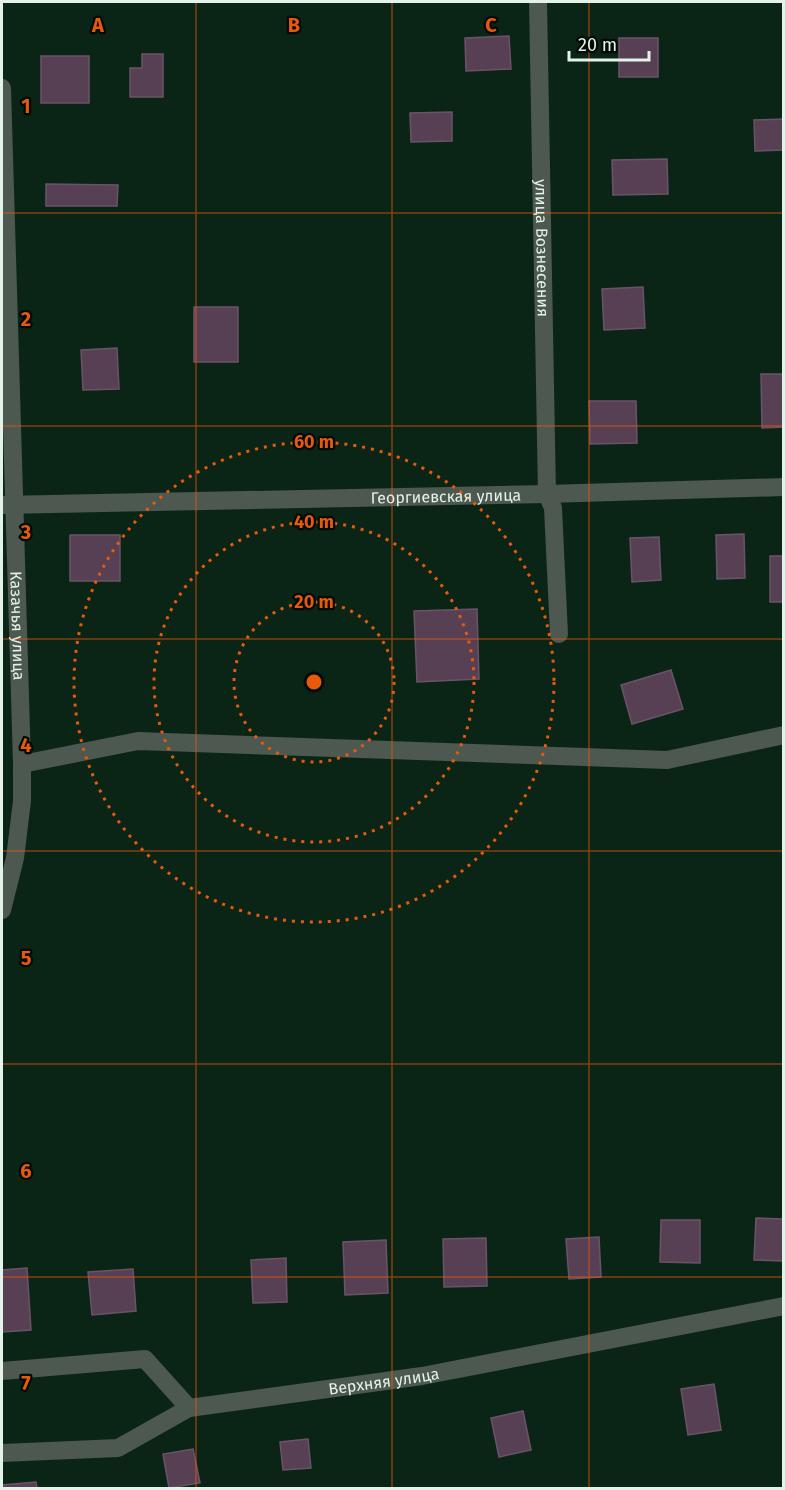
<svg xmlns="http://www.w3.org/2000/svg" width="785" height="1490" font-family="'Fira Sans',sans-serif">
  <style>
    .building { fill: #574053; stroke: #6b5367; stroke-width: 1.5 }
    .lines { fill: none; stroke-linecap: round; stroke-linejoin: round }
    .minor { stroke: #4c5850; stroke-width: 18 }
    .grid { fill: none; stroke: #e8590c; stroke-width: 1.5; stroke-opacity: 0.55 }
    .ring { fill: none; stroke: #e8590c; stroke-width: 3; stroke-dasharray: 3 6 }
    .labels { text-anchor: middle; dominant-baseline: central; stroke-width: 4.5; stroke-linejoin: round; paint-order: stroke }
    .street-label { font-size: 16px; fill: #e4f3e9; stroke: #030b06 }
    .grid-label { font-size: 20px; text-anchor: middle; font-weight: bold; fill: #e8590c; stroke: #030b06; stroke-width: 4.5; stroke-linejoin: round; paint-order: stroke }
    .centre { fill: #e8590c; stroke: #030b06; stroke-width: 3 }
    .ring-label { font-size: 18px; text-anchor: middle; font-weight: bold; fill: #e8590c; stroke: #030b06; stroke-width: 4.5; stroke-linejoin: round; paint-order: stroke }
  </style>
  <rect width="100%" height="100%" fill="#0a2516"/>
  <g class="building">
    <path d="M509 36 511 69 466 71 465 38Z"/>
    <rect x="619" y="38" width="39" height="39"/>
    <path d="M142 54H163V97H130V68H142Z"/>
    <rect x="41" y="56" width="48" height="47"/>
    <path d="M452 112V141L411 142 410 113Z"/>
    <path d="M784 119V150L755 151 754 120Z"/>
    <path d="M667 159 668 194 613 195 612 160Z"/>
    <path d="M46 184 118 185 117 206H46Z"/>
    <path d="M643 287 645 328 604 330 602 289Z"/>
    <rect x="194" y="307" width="44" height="55"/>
    <path d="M117 348 119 389 83 390 81 350Z"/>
    <path d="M761 374H784V427L762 428Z"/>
    <path d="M589 401H636L637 443 590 444Z"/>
    <path d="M744 534 745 578 717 579 716 535Z"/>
    <rect x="70" y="535" width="50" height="46"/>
    <path d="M659 537 661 580 632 582 630 538Z"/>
    <rect x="770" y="556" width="14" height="46"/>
    <path d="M477 609 479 679 417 682 414 611Z"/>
    <path d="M671 670 683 709 632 724 621 685Z"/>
    <path d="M756 1218 784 1219V1261L754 1260Z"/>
    <path d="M661 1220H700V1263L660 1262Z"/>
    <path d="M599 1237 601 1277 569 1279 566 1239Z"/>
    <path d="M486 1238 487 1286 444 1287 443 1239Z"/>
    <path d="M386 1240 388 1293 345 1295 343 1242Z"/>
    <path d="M286 1258 287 1302 253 1303 251 1260Z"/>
    <path d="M27 1268 31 1330 2 1332V1270Z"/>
    <path d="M133 1269 136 1311 92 1315 88 1272Z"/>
    <path d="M714 1384 721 1430 688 1435 681 1389Z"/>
    <path d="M523 1411 531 1450 499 1457 491 1418Z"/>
    <path d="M308 1439 311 1468 283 1470 280 1442Z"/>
    <path d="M193 1449 200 1483 169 1488 163 1454Z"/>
    <path d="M36 1482 37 1488H2V1485Z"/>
  </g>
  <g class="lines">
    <g class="minor">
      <path id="s1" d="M538 2 547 494 553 508 559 634"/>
      <path id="s2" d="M2 88 22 764V801L15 858 2 910"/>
      <path id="s3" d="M2 505 547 494 784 487"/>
      <path d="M22 764 138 741 667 760 784 735"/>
      <path id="s4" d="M2 1371 145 1359 189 1408 422 1376 784 1306"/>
      <path d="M2 1453 118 1448 189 1408"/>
    </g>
  </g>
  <path class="grid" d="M196 2V1488M392 2V1488M589 2V1488M2 213H784M2 426H784M2 639H784M2 851H784M2 1064H784M2 1277H784"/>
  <g class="ring">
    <circle cx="314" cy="682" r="80"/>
    <circle cx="314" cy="682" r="160"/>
    <circle cx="314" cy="682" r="240"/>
  </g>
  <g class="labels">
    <g class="street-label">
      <text stroke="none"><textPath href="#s1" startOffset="246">улица Вознесения</textPath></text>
      <text stroke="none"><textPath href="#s3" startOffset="444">Георгиевская улица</textPath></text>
      <text stroke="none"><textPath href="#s2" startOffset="538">Казачья улица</textPath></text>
      <text stroke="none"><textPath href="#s4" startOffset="406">Верхняя улица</textPath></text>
    </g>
  </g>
  <g class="grid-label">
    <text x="98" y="32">A</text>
    <text x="294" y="32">B</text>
    <text x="491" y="32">C</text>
    <text x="26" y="113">1</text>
    <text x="26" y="326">2</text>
    <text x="26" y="539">3</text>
    <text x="26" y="752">4</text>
    <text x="26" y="965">5</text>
    <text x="26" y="1178">6</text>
    <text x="26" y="1390">7</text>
  </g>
  <circle cx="314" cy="682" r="9" class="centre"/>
  <g class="ring-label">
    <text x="314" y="448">60 m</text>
    <text x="314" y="528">40 m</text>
    <text x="314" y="608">20 m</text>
  </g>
  <rect width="785" height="1490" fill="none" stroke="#e4f3e9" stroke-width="6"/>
  <path d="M569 51v9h80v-9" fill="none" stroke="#e4f3e9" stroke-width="3"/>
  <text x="578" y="51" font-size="18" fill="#e4f3e9" stroke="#030b06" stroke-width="4.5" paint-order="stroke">20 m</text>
</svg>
